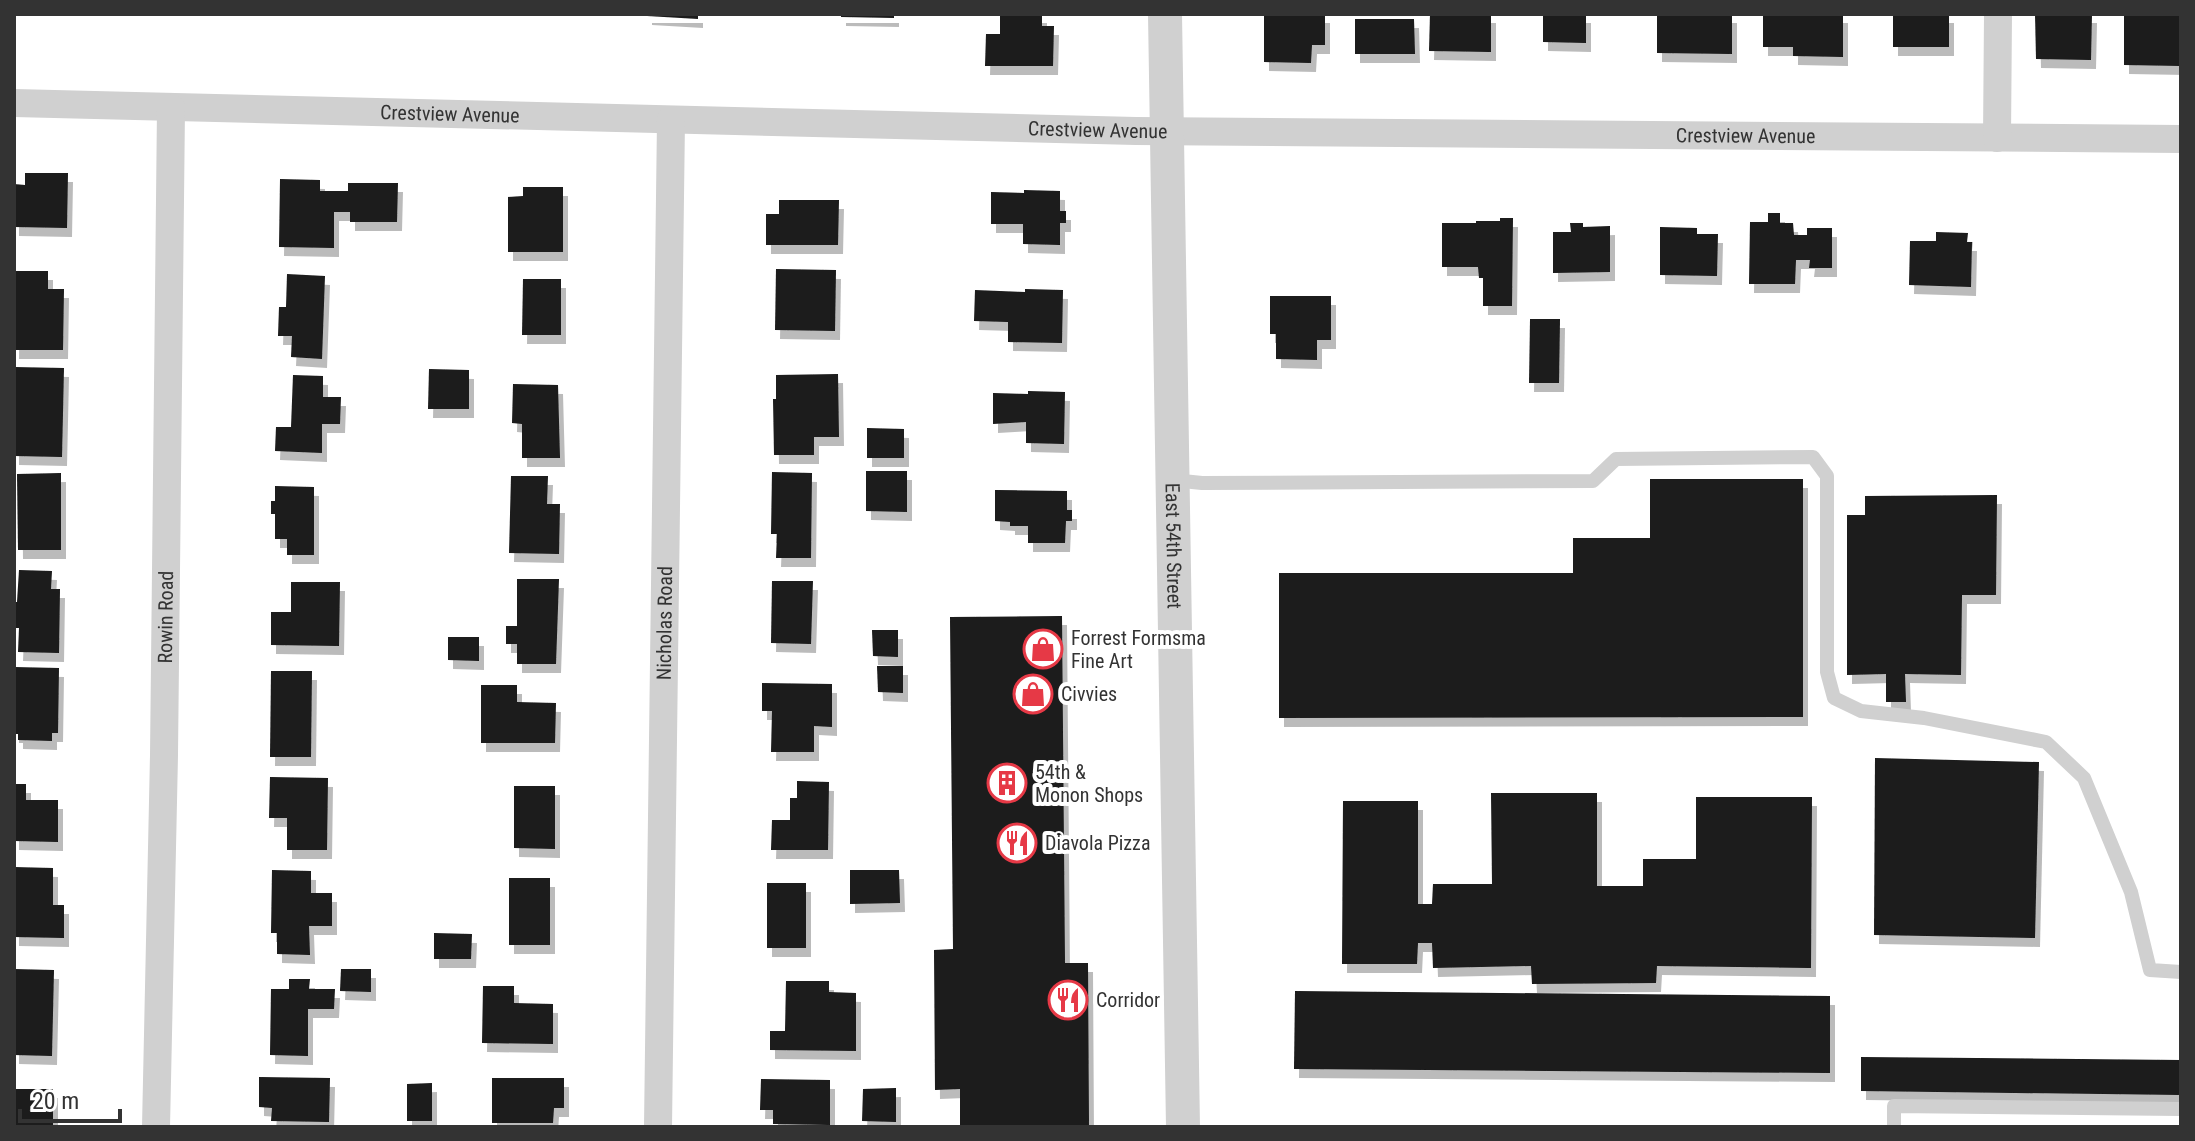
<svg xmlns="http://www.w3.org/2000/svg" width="2195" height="1141" font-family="'Roboto Condensed',sans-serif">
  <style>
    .building { fill: #1a1a1a; filter: url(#shadow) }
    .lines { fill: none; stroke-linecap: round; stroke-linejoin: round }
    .service { stroke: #d0d0d0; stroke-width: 14 }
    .minor { stroke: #d0d0d0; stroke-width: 28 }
    .tertiary { stroke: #d0d0d0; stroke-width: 34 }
    .labels { text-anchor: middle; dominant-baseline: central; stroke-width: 8; stroke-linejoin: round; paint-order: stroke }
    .street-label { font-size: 20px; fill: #333; stroke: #fff }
    .poi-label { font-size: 20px; fill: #333; stroke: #fff; text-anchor: start }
  </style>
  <defs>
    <filter id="shadow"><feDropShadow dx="5" dy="9" stdDeviation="0" flood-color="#0004"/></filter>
  </defs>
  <rect width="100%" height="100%" fill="#fff"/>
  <g class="building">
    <path d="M647 14H698V19L647 16Z"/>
    <path d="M841 14H894V18L841 17Z"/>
    <path d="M1000 14H1042V26H1054L1053 66H985L986 34H1000Z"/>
    <path d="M1264 14H1325V45H1312L1311 63 1264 62Z"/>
    <path d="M1430 14H1491V52L1429 51Z"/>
    <path d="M1543 14H1586V43L1543 42Z"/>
    <path d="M1657 14H1732V54L1657 53Z"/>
    <path d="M1763 14H1843V57L1793 56V47H1763Z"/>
    <rect x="1893" y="14" width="56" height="33"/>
    <path d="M2035 14H2092L2091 60 2036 59Z"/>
    <path d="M2124 14H2181V66L2124 65Z"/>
    <path d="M1355 19H1414L1415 54H1355Z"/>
    <path d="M25 173H68L67 228 14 227V184L25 185Z"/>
    <path d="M280 179 320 180V191H348V183H398L397 222H350V212H334V248L279 247Z"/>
    <path d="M523 187H563V252H508V197L523 196Z"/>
    <path d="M1024 190 1060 191V211H1066V223H1060V245L1023 244V224H991V192L1024 193Z"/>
    <path d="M779 200H839L838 245H766V214H779Z"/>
    <path d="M1768 213H1780V223H1793L1794 235H1807V228H1832V268H1809L1810 260H1796L1795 284H1749L1750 222H1768Z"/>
    <path d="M1500 218H1513L1512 306H1483V278H1479L1478 267H1442V223H1476V221H1500Z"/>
    <path d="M1570 223H1583V227L1610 226V272L1553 273V232H1571Z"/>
    <path d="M1660 227 1697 228V234H1718L1717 276 1660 275Z"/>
    <path d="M1936 232 1968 233 1967 242H1972L1971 287 1909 285 1910 241H1936Z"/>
    <path d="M776 269 836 270 835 331 775 330Z"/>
    <path d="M15 271H48V289H64L63 350H14Z"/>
    <path d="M287 274 325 276 322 359 291 357 292 336H278L279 307H286Z"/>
    <path d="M523 279H561V335H522Z"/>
    <path d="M1025 289 1063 290 1062 343 1008 342V322L974 321 975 290 1025 292Z"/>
    <path d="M1270 296H1331V340H1317V360L1276 359V334H1270Z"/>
    <path d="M1530 319H1560L1559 383H1529Z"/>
    <path d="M14 367 64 368 62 457 14 456Z"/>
    <path d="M429 369 469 370V409H428Z"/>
    <path d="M838 374 839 437H814V455H774L773 399H776V375Z"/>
    <path d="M293 375 323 376V397H341L340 424H322V453L275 451 276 427H291Z"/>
    <path d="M513 384 558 385 560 458H522V424L512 423Z"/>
    <path d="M1028 391 1065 392 1064 444 1026 443V422L993 424V393L1028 394Z"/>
    <path d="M867 428 904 429V458H867Z"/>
    <path d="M866 471H907V512L866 511Z"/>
    <path d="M772 472 812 473 811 558H776L777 534H771Z"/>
    <path d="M61 473V550H18L17 474Z"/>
    <path d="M511 476H548L547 504H560L559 554 509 553Z"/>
    <path d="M1650 479H1803V717L1279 718V573H1573V538H1650Z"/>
    <path d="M275 486 314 487V555H287V539H275V514H271V501H275Z"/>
    <path d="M995 490 1067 491V510H1072V521H1066L1065 543H1028V526H1010V522L995 521Z"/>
    <path d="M1997 495 1996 595H1962L1961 675 1905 674 1906 702H1886V674L1847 675V515H1865V496Z"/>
    <path d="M19 570 52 571 51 589H60L59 653 18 652 19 628H14V602H17Z"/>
    <path d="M517 579H559L556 664H517V644H506V626H517Z"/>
    <path d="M772 581H813L811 644 771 643Z"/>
    <path d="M291 582H340L339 646 271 645V612H291Z"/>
    <path d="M1062 616 1065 963H1088L1089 1127H960V1089L935 1090 934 950 953 949 950 617Z"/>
    <path d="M872 630H898V657L873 656Z"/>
    <path d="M448 637H479V661L448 660Z"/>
    <path d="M877 666H903V693L878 692Z"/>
    <path d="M14 667 59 668 58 733H52V741L18 740V734H14Z"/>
    <path d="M271 671H312L311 757H270Z"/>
    <path d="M762 683 832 684V727L814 726V752H771L772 711H762Z"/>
    <path d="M481 685H517V702L556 703 555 743H481Z"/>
    <path d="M1875 758 2039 762 2035 938 1874 935Z"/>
    <path d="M270 777 328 778 327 850H287V818H269Z"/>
    <path d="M797 781 829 782 828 850H771L772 820H790V798H797Z"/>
    <path d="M14 784H26V800H58V842L14 841Z"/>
    <path d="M514 786H555V849L514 848Z"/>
    <path d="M1491 793H1597V886H1643V859H1696V797H1812L1811 968 1657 966 1656 983 1532 984 1531 966 1433 968 1432 943H1418L1417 964H1342L1343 801H1418V904H1432L1433 884H1492Z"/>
    <path d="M14 867 53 868V905H64V938L14 937Z"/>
    <path d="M272 870 311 871V893H332V926H309L310 955 277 954V933H271Z"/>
    <path d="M850 870H899L900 903 850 904Z"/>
    <rect x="509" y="878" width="41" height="67"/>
    <rect x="767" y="883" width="39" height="65"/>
    <path d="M434 933 472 934 471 959H434Z"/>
    <path d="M14 969 54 970 52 1056 14 1055Z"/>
    <path d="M341 969H371V992L340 991Z"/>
    <path d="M289 979H310L309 989H335L334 1009H308V1056L270 1055 271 989H289Z"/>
    <path d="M786 981H829V992L856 993V1051L770 1050V1031H785Z"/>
    <path d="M483 986H514V1003L553 1004V1044L482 1043Z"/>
    <path d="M1295 991 1830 996V1073L1294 1069Z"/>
    <path d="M1861 1057 2181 1060V1095L1861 1091Z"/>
    <path d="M259 1077 330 1078 329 1122 271 1121 272 1108 259 1107Z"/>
    <path d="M492 1078H564V1108H554L553 1123H492Z"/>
    <path d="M761 1079 830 1080V1125L773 1124V1110H760Z"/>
    <path d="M432 1083V1121H407V1084Z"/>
    <path d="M896 1088V1122L862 1121 863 1089Z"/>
    <rect x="14" y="1089" width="39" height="38"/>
  </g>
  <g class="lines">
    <g class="service">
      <path d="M1173 480 1202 483 1593 481 1616 459 1813 457 1827 476V672L1834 698 1861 711 1924 718 2046 742 2084 778 2131 892 2150 970 2181 972"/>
      <path d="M1894 1127V1106L2181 1109"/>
    </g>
    <g class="minor">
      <path id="s1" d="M14 103 1136 131 2181 139"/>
      <path d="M1997 138 1998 14"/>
      <path id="s2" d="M156 1127 164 755 171 108"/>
      <path id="s3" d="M658 1127 671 120"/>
    </g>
    <path class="tertiary" id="s4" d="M1165 14 1183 1127"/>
  </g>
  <defs>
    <symbol id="shop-ring" viewBox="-11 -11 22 22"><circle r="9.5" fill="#fff" stroke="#e63946" stroke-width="1.5"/><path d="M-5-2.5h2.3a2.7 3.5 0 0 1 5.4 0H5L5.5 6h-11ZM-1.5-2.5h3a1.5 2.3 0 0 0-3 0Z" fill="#e63946"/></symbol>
    <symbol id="building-ring" viewBox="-11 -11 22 22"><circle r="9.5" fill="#fff" stroke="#e63946" stroke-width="1.5"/><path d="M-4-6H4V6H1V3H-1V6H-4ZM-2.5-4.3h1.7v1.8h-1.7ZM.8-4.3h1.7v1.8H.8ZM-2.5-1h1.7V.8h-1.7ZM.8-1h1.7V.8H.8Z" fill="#e63946"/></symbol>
    <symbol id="restaurant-ring" viewBox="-11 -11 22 22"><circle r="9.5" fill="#fff" stroke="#e63946" stroke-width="1.5"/><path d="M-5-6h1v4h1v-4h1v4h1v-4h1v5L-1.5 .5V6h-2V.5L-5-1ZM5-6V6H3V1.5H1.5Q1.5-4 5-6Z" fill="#e63946"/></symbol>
  </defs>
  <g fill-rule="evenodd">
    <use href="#shop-ring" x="1021" y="627" width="44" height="44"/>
    <use href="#shop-ring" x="1011" y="672" width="44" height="44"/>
    <use href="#building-ring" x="985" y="761" width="44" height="44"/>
    <use href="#restaurant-ring" x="995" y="821" width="44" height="44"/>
    <use href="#restaurant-ring" x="1046" y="978" width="44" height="44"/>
  </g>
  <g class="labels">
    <g class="street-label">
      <text stroke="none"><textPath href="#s1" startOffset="436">Crestview Avenue</textPath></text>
      <text stroke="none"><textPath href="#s1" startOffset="1084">Crestview Avenue</textPath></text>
      <text stroke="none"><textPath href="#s1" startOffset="1732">Crestview Avenue</textPath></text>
      <text stroke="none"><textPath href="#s4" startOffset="532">East 54th Street</textPath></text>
      <text stroke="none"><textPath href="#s2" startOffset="510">Rowin Road</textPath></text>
      <text stroke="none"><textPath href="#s3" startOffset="504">Nicholas Road</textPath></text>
    </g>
    <g class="poi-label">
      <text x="1071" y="638">Forrest Formsma<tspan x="1071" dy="23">Fine Art</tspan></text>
      <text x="1061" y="694">Civvies</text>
      <text x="1035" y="772">54th &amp;<tspan x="1035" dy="23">Monon Shops</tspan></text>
      <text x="1045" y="843">Diavola Pizza</text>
      <text x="1096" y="1000">Corridor</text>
    </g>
  </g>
  <rect width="2195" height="1141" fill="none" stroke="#333333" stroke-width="32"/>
  <path d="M20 1109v12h100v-12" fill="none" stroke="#333333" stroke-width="4"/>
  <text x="32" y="1109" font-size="24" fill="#333333" stroke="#ffffff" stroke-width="6" paint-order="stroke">20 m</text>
</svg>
